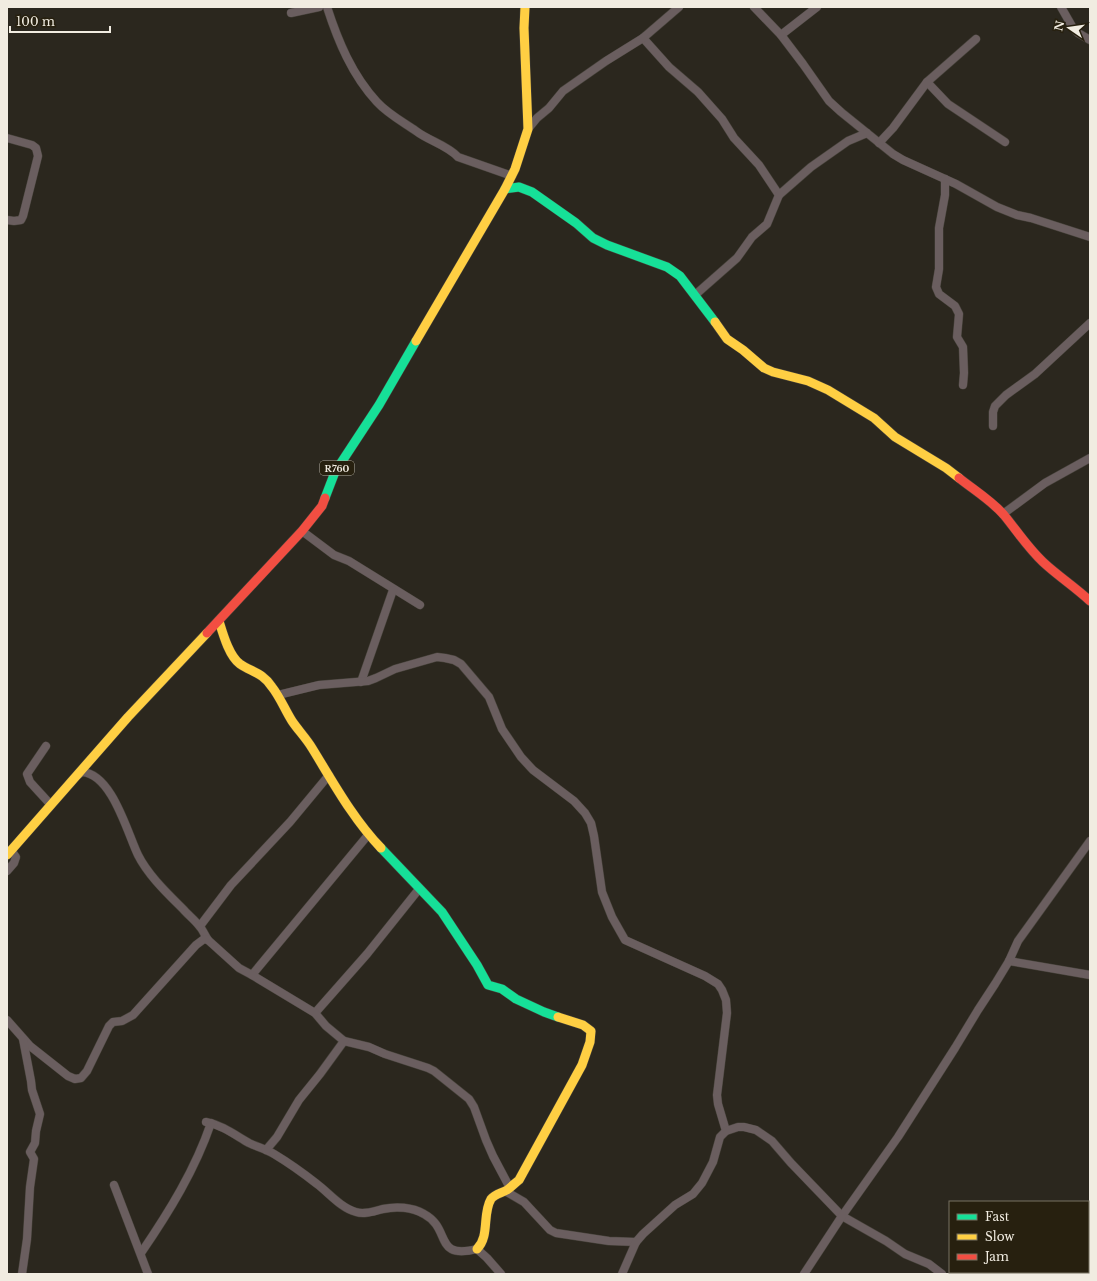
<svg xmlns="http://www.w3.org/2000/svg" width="1097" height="1281" font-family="'Libre Baskerville',serif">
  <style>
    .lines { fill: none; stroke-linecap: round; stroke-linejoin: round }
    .street-casing { stroke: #46423a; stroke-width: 9 }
    .fast-casing { stroke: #46423a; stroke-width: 10 }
    .slow-casing { stroke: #46423a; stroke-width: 10 }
    .jam-casing { stroke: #46423a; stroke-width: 10 }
    .street { stroke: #6a5e5f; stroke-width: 8 }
    .fast { stroke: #16e098; stroke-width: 9 }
    .slow { stroke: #ffcf43; stroke-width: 9 }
    .jam { stroke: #f24e42; stroke-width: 9 }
    .labels { text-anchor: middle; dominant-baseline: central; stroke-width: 3.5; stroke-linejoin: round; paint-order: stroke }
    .shield { fill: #27200f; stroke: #b4afa2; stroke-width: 1 }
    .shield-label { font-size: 9px; font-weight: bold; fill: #f1ece1 }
  </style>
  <rect width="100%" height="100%" fill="#2b271e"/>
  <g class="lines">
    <defs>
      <g id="street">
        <path d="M327 7C338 41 352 75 377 102 388 114 403 122 416 131 429 141 447 145 458 157L512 176"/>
        <path d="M754 7 781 35 803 64 829 101 841 112 893 154 903 160 956 184 997 207 1017 215 1031 218 1090 237"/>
        <path d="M1061 7 1073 28 1078 33 1090 40"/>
        <path d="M291 13 319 7"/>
        <path d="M781 35 817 7"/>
        <path d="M643 38 669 67 698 92 722 119 734 138 759 165 779 195"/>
        <path d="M927 82 948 104 1005 142"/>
        <path d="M528 129 537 118 549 108 563 91 606 61 643 38 679 7"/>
        <path d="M7 138 32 145 36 148 38 156 23 216 21 220 14 221 7 220"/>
        <path d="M879 143 893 128 927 82 976 39"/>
        <path d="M945 179V195L939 228V269L936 287 939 294 955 306 959 314 957 337 963 347 964 373 963 385"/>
        <path d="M695 295 737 258 752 237 767 224 779 195 811 167 848 141 867 133"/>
        <path d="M993 426V412L995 406 1006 395 1035 374 1090 323"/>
        <path d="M1003 514 1045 483 1090 458"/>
        <path d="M302 531 334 555 349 561 420 605"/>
        <path d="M361 682 393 590"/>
        <path d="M278 695 319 685 368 681 376 678 395 669 437 657 445 658 454 660 461 664 489 697 502 729 521 757 533 770 574 801 585 813 591 823 594 836 602 892 612 917 625 940 705 976 718 984 722 990 726 1000 727 1013 717 1095 718 1104 726 1131"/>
        <path d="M46 746 27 774 30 782 51 805"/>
        <path d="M78 775 82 772C112 774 127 832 138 855 148 875 167 893 183 909 188 915 195 920 200 927 203 930 205 936 208 940"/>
        <path d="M7 871 14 863 16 857 11 850"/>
        <path d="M200 926 231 885 290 822 329 775"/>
        <path d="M1009 961 1090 975"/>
        <path d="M252 975 368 835"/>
        <path d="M315 1013 367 954 419 889"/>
        <path d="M7 1020 30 1046 68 1076 75 1079 81 1078 87 1071 109 1026 113 1022 122 1021 133 1015 196 945 204 939 208 940 239 968 252 975 315 1013 326 1026 344 1041 369 1047 385 1054 428 1068 434 1071 469 1099 474 1107 486 1140 493 1156 510 1188"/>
        <path d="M206 1122C222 1125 235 1135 249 1143 257 1147 266 1149 274 1154 289 1163 303 1173 317 1184 329 1193 341 1208 356 1212 365 1215 374 1211 383 1209 396 1206 412 1207 424 1214 452 1229 433 1260 477 1249L487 1258 501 1274"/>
        <path d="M266 1150 277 1137 299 1100 320 1074 344 1041"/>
        <path d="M114 1185 148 1274"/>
        <path d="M505 1191 524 1202 550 1230 556 1233 609 1241 636 1242"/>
        <path d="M141 1253C169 1212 195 1170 211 1123"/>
        <path d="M1088 1257 1090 1254"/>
        <path d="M22 1274 27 1239 30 1187 34 1159 30 1152 35 1143 36 1131 40 1114 32 1090 31 1081 23 1039"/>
        <path d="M622 1274 636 1242 643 1234 675 1205 693 1194 702 1183 713 1162 720 1137 726 1131 738 1127H744L756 1130 772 1141 791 1163 842 1216 886 1241 905 1254 929 1264 942 1274"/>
        <path d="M804 1274 842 1216 898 1137 955 1048 978 1010 995 984 1009 961 1018 941 1090 841"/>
        <path d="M1076 1274 1077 1272"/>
      </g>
      <g id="fast">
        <path d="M505 189 519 187 532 192 576 223 593 238 607 245 667 267 680 276 715 322"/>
        <path d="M325 498 335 472 379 405 416 341"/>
        <path d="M381 848 442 912 477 965 488 985 502 989 516 999 544 1012 558 1017"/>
      </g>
      <g id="slow">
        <path d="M715 322 727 339 743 350 764 368 773 372 808 381 828 390 874 418 895 437 946 468 959 478"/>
        <path d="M416 341 505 189 515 169 528 129 524 28 525 7"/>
        <path d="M219 621C223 634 229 656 240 664 252 672 263 673 272 687 280 697 285 710 292 721 298 730 306 738 312 748 333 782 353 819 381 848"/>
        <path d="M7 855 128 717 207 633"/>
        <path d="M477 1249C490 1236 482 1214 491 1199 495 1194 502 1193 507 1190 511 1187 515 1183 519 1180L582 1065 590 1042 591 1031 583 1025 558 1017"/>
      </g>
      <g id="jam">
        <path d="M959 478C974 490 992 501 1004 515 1017 531 1028 548 1043 562 1058 576 1075 587 1090 601"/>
        <path d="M207 633 302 531 322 506 325 498"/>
      </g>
    </defs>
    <use href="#street" class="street-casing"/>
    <use href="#fast" class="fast-casing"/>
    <use href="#slow" class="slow-casing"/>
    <use href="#jam" class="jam-casing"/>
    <use href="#street" class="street"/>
    <use href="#fast" class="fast"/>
    <use href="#slow" class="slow"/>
    <use href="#jam" class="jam"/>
  </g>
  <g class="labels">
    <rect class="shield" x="320" y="461" width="34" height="14" rx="3"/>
    <g class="shield-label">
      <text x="337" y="468">R760</text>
    </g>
  </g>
  <rect width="1097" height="1281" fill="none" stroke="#f1ece1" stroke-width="16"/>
  <rect x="949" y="1201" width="140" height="72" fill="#27200f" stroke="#787263"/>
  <rect x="957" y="1214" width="20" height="6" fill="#16e098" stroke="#787263"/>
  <text x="985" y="1221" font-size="12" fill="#f1ece1">Fast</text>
  <rect x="957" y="1234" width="20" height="6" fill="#ffcf43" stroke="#787263"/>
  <text x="985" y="1241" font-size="12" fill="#f1ece1">Slow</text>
  <rect x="957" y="1254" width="20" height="6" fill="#f24e42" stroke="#787263"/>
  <text x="985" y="1261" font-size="12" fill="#f1ece1">Jam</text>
  <g transform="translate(1069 28) rotate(283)" stroke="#27200f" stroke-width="3" paint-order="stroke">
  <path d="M0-3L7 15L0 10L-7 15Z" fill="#f1ece1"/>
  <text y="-6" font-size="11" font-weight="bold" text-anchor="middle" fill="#f1ece1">N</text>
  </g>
  <path d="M10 26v6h100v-6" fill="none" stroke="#f1ece1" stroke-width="2"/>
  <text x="16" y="26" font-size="12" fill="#f1ece1" stroke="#27200f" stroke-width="3" paint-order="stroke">100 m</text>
</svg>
